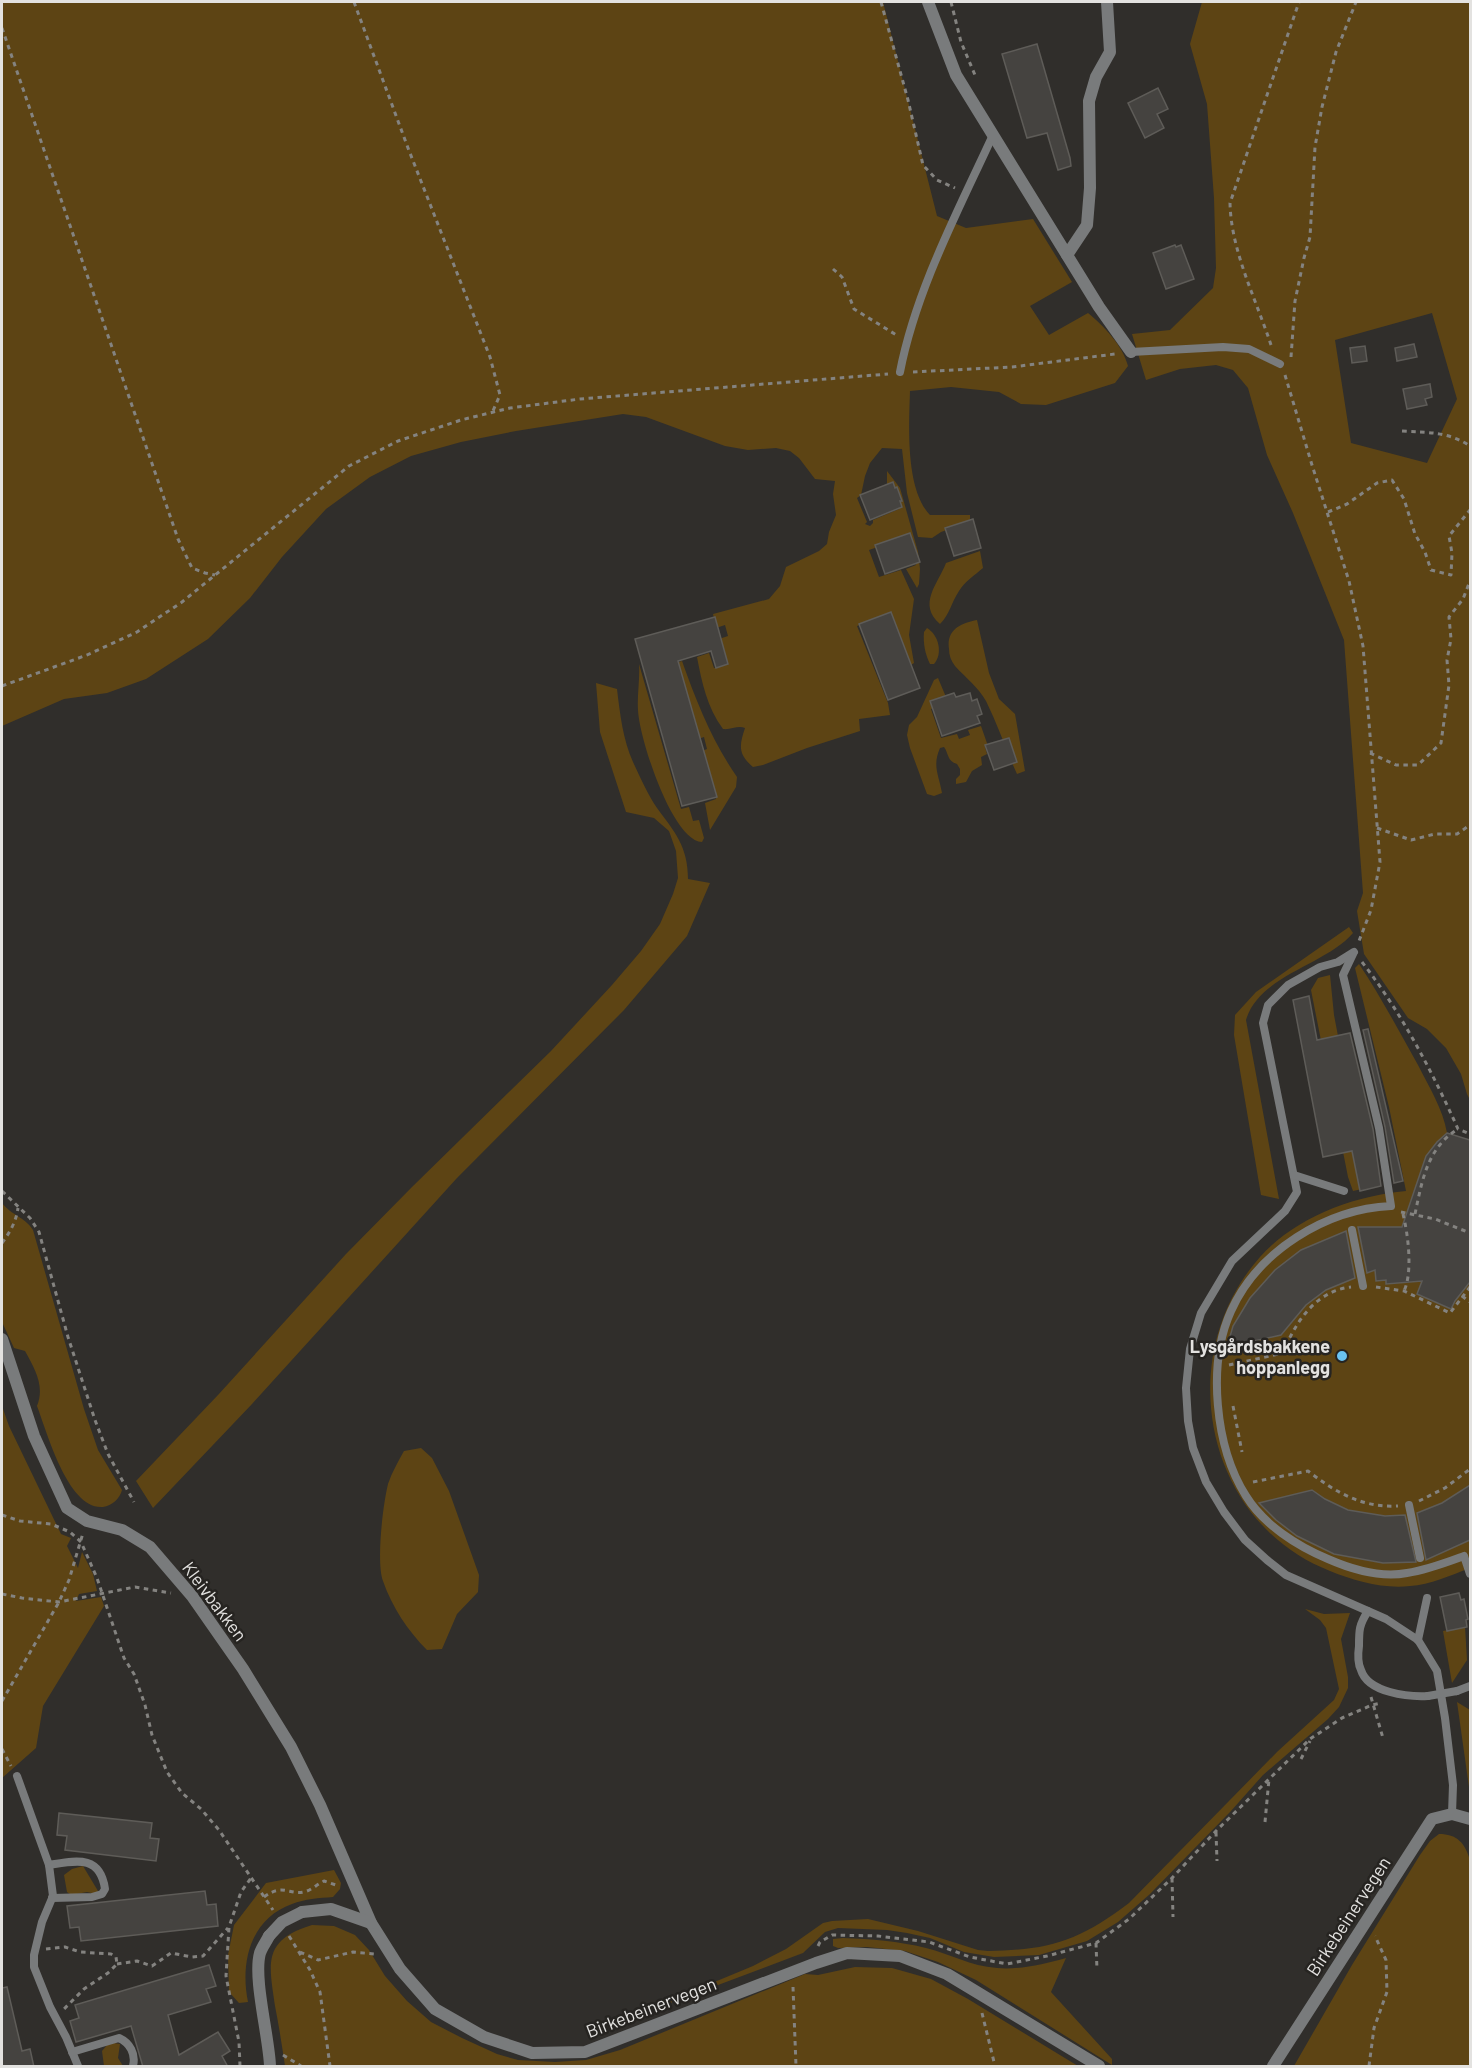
<svg xmlns="http://www.w3.org/2000/svg" width="1472" height="2068" font-family="Barlow,sans-serif">
  <style>
    .green { fill: #5d4414; fill-rule: evenodd }
    .building { fill: #454340; stroke: #5e5c58; stroke-width: 1.5 }
    .lines { fill: none; stroke-linecap: round; stroke-linejoin: round }
    .path { stroke: #848380; stroke-width: 3; stroke-dasharray: 4.5 4.5; stroke-linecap: butt }
    .service { stroke: #797b7c; stroke-width: 8 }
    .minor { stroke: #797b7c; stroke-width: 12 }
    .service-bridge { stroke: #797b7c; stroke-width: 8 }
    .minor-bridge { stroke: #797b7c; stroke-width: 12 }
    .poi-dot { fill: #6ac3f1; stroke: #262421; stroke-width: 2 }
    .labels { text-anchor: middle; dominant-baseline: central; stroke-width: 5; stroke-linejoin: round; paint-order: stroke }
    .poi-label { font-size: 18px; font-weight: bold; fill: #e3e2e0; stroke: #262421; text-anchor: end }
    .street-label { font-size: 18px; fill: #e3e2e0; stroke: #262421 }
  </style>
  <rect width="100%" height="100%" fill="#302e2b"/>
  <g class="green">
    <path d="M2 2H883L937 216 966 228 1033 219 1072 282 1030 306 1049 335 1088 313C1104 326 1123 346 1128 366L1115 383 1046 405 1021 404 999 392 951 387 910 391C909 425 905 489 930 515H970V522L941 532 932 538 918 537 907 493 902 449 882 448 870 463 865 476 861 495 857 498 867 522 865 524 870 526 873 523V520L899 509 897 503 900 501 887 485V471L900 488 918 552 920 569 919 584 917 588 906 569 916 565 907 537 869 550 879 577 901 570 914 599 909 635 914 663 911 665 890 614 857 626 888 703 890 715 859 719 860 731 807 748 763 765 753 767C738 754 739 746 745 728 738 725 731 730 723 729 707 707 702 683 697 657L709 653 714 668 726 665 719 639 728 636 725 625 716 628 713 614 769 599 780 586 786 567 819 551 827 544 829 532 836 515 833 494 835 481 815 479 799 458 790 451 776 448 748 450 725 446 646 417 623 414 516 431 461 442 411 456 370 477 326 509 282 557 250 598 208 639 146 679 107 693 64 699 2 726Z"/>
    <path d="M1202 2H1470V1100L1467 1094 1461 1074 1446 1048 1427 1029 1408 1018 1364 954 1357 911 1363 893 1344 640 1293 513 1267 455 1248 388 1233 370 1216 365 1180 369 1146 380 1132 334 1170 330 1213 288 1216 268 1214 198 1207 104 1190 44ZM1432 313 1457 399 1427 463 1351 443 1335 340Z"/>
    <path d="M980 551 983 568C975 575 965 581 959 591 951 603 950 614 940 624 917 604 938 584 946 563Z"/>
    <path d="M977 620 989 673 999 699 1015 714 1025 771 1017 774C1006 750 998 725 986 701 978 687 966 678 955 666 951 661 949 655 949 649 946 630 961 623 977 620Z"/>
    <path d="M927 628C939 635 943 654 934 664H930C925 654 923 643 924 632Z"/>
    <path d="M682 661C697 703 712 741 737 777L736 787 710 830 705 803 716 799 702 751 707 749 704 737 698 739 676 663Z"/>
    <path d="M639 664 681 809 689 807 693 821 699 820 704 838 702 842C672 841 639 737 638 710 637 695 640 680 639 664Z"/>
    <path d="M938 678 946 697 945 704 931 709 941 738 957 734 959 739 970 735 968 730 981 726 988 746 985 747 987 754 981 757 982 765 972 771 966 782 956 784V779L960 775V769L957 764C947 761 949 754 944 747L940 748C932 766 939 775 942 793L934 796 927 794 910 748 907 735 909 725 917 717 934 680Z"/>
    <path d="M596 683 617 689C620 714 623 740 633 762 640 777 648 795 657 808 675 832 688 847 688 879L710 883 687 936 624 1010 457 1178 252 1404 153 1508 136 1481 218 1395 346 1254 412 1187 551 1051 612 985 641 951 660 924 673 894 678 878 676 851 669 831 654 818 626 812 600 732Z"/>
    <path d="M1349 927 1353 933C1326 965 1259 975 1246 1020L1279 1199 1261 1195 1234 1035 1235 1015 1256 992Z"/>
    <path d="M1359 964C1381 997 1399 1031 1418 1065 1429 1087 1443 1109 1447 1133L1470 1140V1568C1451 1575 1430 1585 1410 1586 1383 1589 1355 1581 1330 1571 1204 1522 1172 1356 1260 1257 1296 1217 1353 1196 1406 1191L1389 1107 1355 968Z"/>
    <path d="M1330 975 1334 1015 1367 1188 1353 1191 1348 1177 1311 990 1318 978Z"/>
    <path d="M2 1203C12 1216 24 1216 33 1230L84 1409 98 1450 122 1490C120 1498 112 1506 103 1507 68 1510 47 1432 37 1406 45 1386 35 1369 25 1351L14 1348 2 1322Z"/>
    <path d="M2 1406 9 1426 61 1534 71 1538 67 1546 78 1568 82 1552 93 1574 97 1591 79 1594 76 1601 101 1597 104 1606 43 1706 36 1748 2 1778Z"/>
    <path d="M421 1448 432 1458 449 1491 479 1575 478 1592 457 1614 442 1649 427 1650C408 1631 392 1607 383 1581 376 1562 383 1504 388 1484 392 1472 398 1462 404 1451Z"/>
    <path d="M1305 1609 1324 1614 1350 1613 1341 1639 1348 1677V1688L1339 1707 1328 1719 1263 1775 1231 1811 1150 1894 1118 1922 1087 1941 1039 1955 994 1957 964 1952 930 1938 907 1933 887 1930 838 1928 825 1932 803 1953 654 2009 659 2005 753 1966 786 1949 823 1923 832 1921 868 1919 918 1931 978 1950 988 1951C1050 1950 1079 1941 1129 1903L1278 1751 1334 1700 1339 1689 1326 1628 1320 1620Z"/>
    <path d="M1465 1627 1467 1660 1452 1683 1443 1631Z"/>
    <path d="M1457 1702 1470 1710V1794Z"/>
    <path d="M1439 1834C1457 1834 1465 1843 1470 1860L1469 1968 1470 2066H1294L1352 1965 1420 1855 1430 1841Z"/>
    <path d="M83 1866 98 1891 96 1894 87 1892 71 1895 67 1892 64 1875 72 1869Z"/>
    <path d="M334 1870 341 1883 340 1889 333 1897C319 1898 305 1899 292 1904 250 1919 240 1963 248 2002L239 2003 229 1992 228 1955 234 1925 266 1883Z"/>
    <path d="M312 1925 334 1926 355 1935 369 1950 385 1976 407 2001 431 2022 462 2038 497 2054 518 2060 555 2062 586 2060 620 2050 805 1974 818 1975 855 1967 892 1968 931 1979 968 1999 1078 2066H285C282 2046 279 2026 275 2006 269 1964 262 1940 312 1925Z"/>
    <path d="M843 1938C871 1939 898 1941 926 1948 951 1954 970 1966 997 1968 1020 1970 1044 1964 1066 1958L1051 1992 1112 2059V2065L976 1980 938 1962 905 1951 867 1947 838 1948 833 1946V1939Z"/>
    <path d="M114 2043 120 2044 118 2058 123 2066H104L102 2051 107 2045Z"/>
  </g>
  <g class="building">
    <path d="M1037 44 1070 158 1071 166 1058 170 1047 133 1027 138 1002 54Z"/>
    <path d="M1158 88 1168 109 1157 114 1164 128 1145 138 1128 103Z"/>
    <path d="M1175 245 1176 247 1181 245 1194 279 1166 289 1153 253Z"/>
    <path d="M1414 344 1417 357 1397 361 1395 348Z"/>
    <path d="M1365 346 1367 361 1352 363 1350 348Z"/>
    <path d="M1430 384 1432 397 1425 399 1427 405 1407 409 1403 389Z"/>
    <path d="M893 482 895 488 897 487 902 501H900L902 507 870 520 860 495Z"/>
    <path d="M973 519 981 548 954 556 945 528Z"/>
    <path d="M910 533 920 562 885 574 875 545Z"/>
    <path d="M891 612 920 688 888 700 859 624Z"/>
    <path d="M715 617 728 664 716 668 711 651 678 661 717 797 682 806 635 639Z"/>
    <path d="M954 693 956 697 970 693 972 701 977 699 982 714 977 716 980 723 942 736 930 701Z"/>
    <path d="M1009 738 1017 762 994 770 985 745Z"/>
    <path d="M1309 996 1317 1040 1350 1033 1373 1129 1381 1186 1360 1191 1352 1151 1323 1157 1293 1000Z"/>
    <path d="M1368 1029 1403 1181 1394 1183 1385 1127 1363 1030Z"/>
    <path d="M1447 1133 1470 1140V1282L1455 1301 1451 1309 1417 1294 1422 1281 1386 1284V1280L1376 1281 1375 1270 1367 1273 1358 1227H1402L1426 1156 1437 1142Z"/>
    <path d="M1346 1231 1355 1278 1326 1290 1306 1305 1281 1335 1227 1347 1233 1326 1250 1298 1275 1270 1301 1250Z"/>
    <path d="M1470 1485V1540L1426 1560 1417 1513 1442 1503Z"/>
    <path d="M1312 1490 1325 1499 1348 1510 1385 1516 1405 1515 1416 1562 1383 1563 1334 1554 1297 1536 1276 1520 1259 1503Z"/>
    <path d="M1459 1593 1461 1600 1464 1599 1468 1619 1466 1620 1467 1627 1447 1631 1440 1597Z"/>
    <path d="M59 1813 152 1823 150 1838 159 1839 156 1861 65 1850 67 1836 57 1835Z"/>
    <path d="M205 1891 207 1905 216 1904 218 1926 81 1941 79 1927 70 1928 67 1906Z"/>
    <path d="M209 1965 216 1986 206 1989 211 2002 168 2015 179 2055 218 2032 230 2051 222 2056 228 2067H143L131 2026 76 2042 70 2021 79 2018 75 2005Z"/>
    <path d="M7 1987 22 2051 30 2049 34 2067H2V1988Z"/>
  </g>
  <g class="lines">
    <g class="path">
      <path d="M354 2 408 148 490 357 500 395 492 413"/>
      <path d="M881 2 908 100 923 165 937 180 955 188"/>
      <path d="M951 2 961 42 975 75"/>
      <path d="M2 28 178 539 192 568 205 573 215 575"/>
      <path d="M833 269 842 277 854 309 898 336"/>
      <path d="M1271 345C1256 299 1231 251 1230 203L1299 2"/>
      <path d="M1291 357 1295 301 1304 258 1310 237 1315 147 1322 107 1336 52 1356 2"/>
      <path d="M913 372 1012 367 1115 354"/>
      <path d="M1285 375 1312 465 1349 581 1363 646 1380 862 1371 910 1359 941"/>
      <path d="M1402 431C1429 433 1447 431 1470 446"/>
      <path d="M1328 512 1347 504 1377 483 1392 480 1404 499 1415 534 1425 552 1431 570 1451 575 1452 553 1449 536 1470 510"/>
      <path d="M2 686 87 655 137 632 182 602 349 466 398 441 461 420 510 408 580 399 888 374"/>
      <path d="M1370 753 1396 765H1418L1441 743 1449 685 1447 660 1451 639 1449 617 1463 599 1470 581"/>
      <path d="M1377 828 1411 840 1435 834H1457L1470 825"/>
      <path d="M1362 962C1401 1012 1432 1071 1458 1129L1470 1134"/>
      <path d="M2 1191 30 1218 39 1232 68 1337 95 1420 108 1454 134 1502"/>
      <path d="M1401 1212 1435 1219 1470 1233"/>
      <path d="M1403 1214C1408 1234 1413 1272 1404 1291"/>
      <path d="M1415 1214C1422 1181 1427 1148 1458 1129"/>
      <path d="M2 1243C10 1232 16 1222 18 1208"/>
      <path d="M1376 1287 1404 1291 1450 1313 1470 1287"/>
      <path d="M1462 1296 1470 1302"/>
      <path d="M1229 1365 1283 1353C1295 1323 1315 1291 1351 1287"/>
      <path d="M1233 1406 1242 1452"/>
      <path d="M1253 1482 1308 1471C1335 1492 1362 1508 1398 1506"/>
      <path d="M1419 1501 1445 1488 1470 1469"/>
      <path d="M2 1515 20 1521 51 1524 70 1532 81 1542 97 1578 124 1658 134 1674 145 1705 152 1735 167 1772 182 1793 201 1809 219 1830 273 1910"/>
      <path d="M2 1594 22 1598 59 1602 135 1587 171 1593"/>
      <path d="M1371 1697 1383 1738"/>
      <path d="M2 1701 59 1602 69 1580 83 1533"/>
      <path d="M2 1749 11 1766"/>
      <path d="M1301 1759 1310 1741"/>
      <path d="M1265 1822 1269 1779"/>
      <path d="M1216 1832 1217 1861"/>
      <path d="M1172 1878 1173 1917"/>
      <path d="M264 1897C284 1882 290 1897 307 1891 312 1889 318 1884 324 1881L339 1886"/>
      <path d="M289 1936 310 1970 320 1992 330 2066"/>
      <path d="M1096 1943 1097 1970"/>
      <path d="M818 1946 820 1942 832 1935 878 1936 929 1942 970 1957 1007 1964 1047 1956 1096 1943 1129 1919 1172 1878 1216 1831 1310 1739 1342 1718 1372 1705 1381 1703"/>
      <path d="M46 1949 65 1947 80 1952 111 1954 116 1957 117 1964 108 1973 84 1989 63 2010"/>
      <path d="M300 1952 318 1960 353 1952 374 1954"/>
      <path d="M117 1964 137 1961 152 1966 171 1953 192 1957 203 1956 228 1928"/>
      <path d="M793 1987 796 2066"/>
      <path d="M982 2013 995 2066"/>
      <path d="M283 2055 301 2066"/>
      <path d="M240 2066 239 2042 226 1976 229 1927 241 1892 251 1878"/>
      <path d="M1369 2066 1374 2028 1387 1992 1386 1960 1375 1936"/>
    </g>
    <g class="service">
      <path d="M1131 352 1223 347 1249 349 1280 364"/>
      <path d="M900 372C916 290 958 211 993 135"/>
      <path d="M1354 952 1338 962 1320 967 1288 985 1268 1005 1263 1023 1297 1192 1285 1211 1232 1261 1201 1313 1190 1349 1186 1388 1188 1421 1193 1448 1206 1482 1224 1512 1245 1540 1267 1560 1286 1575 1386 1619 1418 1640 1437 1671 1445 1718 1453 1785 1452 1814"/>
      <path d="M1353 954 1343 975 1379 1128 1391 1206C1326 1209 1258 1251 1231 1311 1207 1364 1215 1447 1246 1496 1264 1525 1297 1546 1328 1559 1353 1570 1380 1578 1407 1573 1427 1570 1445 1563 1464 1556L1470 1574"/>
      <path d="M1294 1175 1344 1191"/>
      <path d="M1352 1230 1363 1286"/>
      <path d="M1409 1505 1420 1558"/>
      <path d="M1368 1611C1359 1625 1359 1630 1359 1646 1358 1653 1358 1664 1361 1670 1368 1693 1409 1697 1428 1696"/>
      <path d="M1418 1640 1427 1598"/>
      <path d="M1457 1691 1470 1686"/>
      <path d="M17 1776 49 1865 53 1896 42 1922 34 1955V1967L50 2007 66 2037 78 2066"/>
      <path d="M49 1865C75 1861 100 1854 105 1889L102 1894 92 1897 52 1898"/>
      <path d="M72 2052 119 2038C130 2043 136 2054 133 2066"/>
    </g>
    <g class="minor">
      <path d="M928 2 956 75 1099 307 1131 352"/>
      <path d="M1067 255 1087 225 1090 188 1089 101 1096 77 1110 52 1107 2"/>
      <path d="M2 1339 34 1436 67 1508 87 1521 122 1530 150 1547 192 1596 243 1669 291 1747 320 1805 371 1923 400 1969 435 2009 484 2037 532 2053 585 2052 816 1963 847 1953 900 1956 947 1974 1099 2066"/>
      <path d="M302 1912 331 1909 371 1923"/>
      <path d="M269 1936C266 1942 262 1947 260 1953 253 1978 269 2037 270 2066"/>
      <path d="M1273 2066 1432 1819 1452 1814 1470 1819"/>
    </g>
    <path class="service-bridge" d="M1428 1696 1457 1691"/>
    <path class="minor-bridge" d="M269 1936 282 1922 302 1912"/>
  </g>
  <circle class="poi-dot" cx="1342" cy="1356" r="6"/>
  <g class="labels">
    <g class="poi-label">
      <text x="1330" y="1346">Lysgårdsbakkene<tspan x="1330" dy="21">hoppanlegg</tspan></text>
    </g>
    <g class="street-label">
      <text transform="translate(215 1601) rotate(53)">Kleivbakken</text>
      <text transform="translate(1348 1916) rotate(-57)">Birkebeinervegen</text>
      <text transform="translate(651 2007) rotate(-21)">Birkebeinervegen</text>
    </g>
  </g>
  <rect width="1472" height="2068" fill="none" stroke="#e3e2e0" stroke-width="6"/>
</svg>
